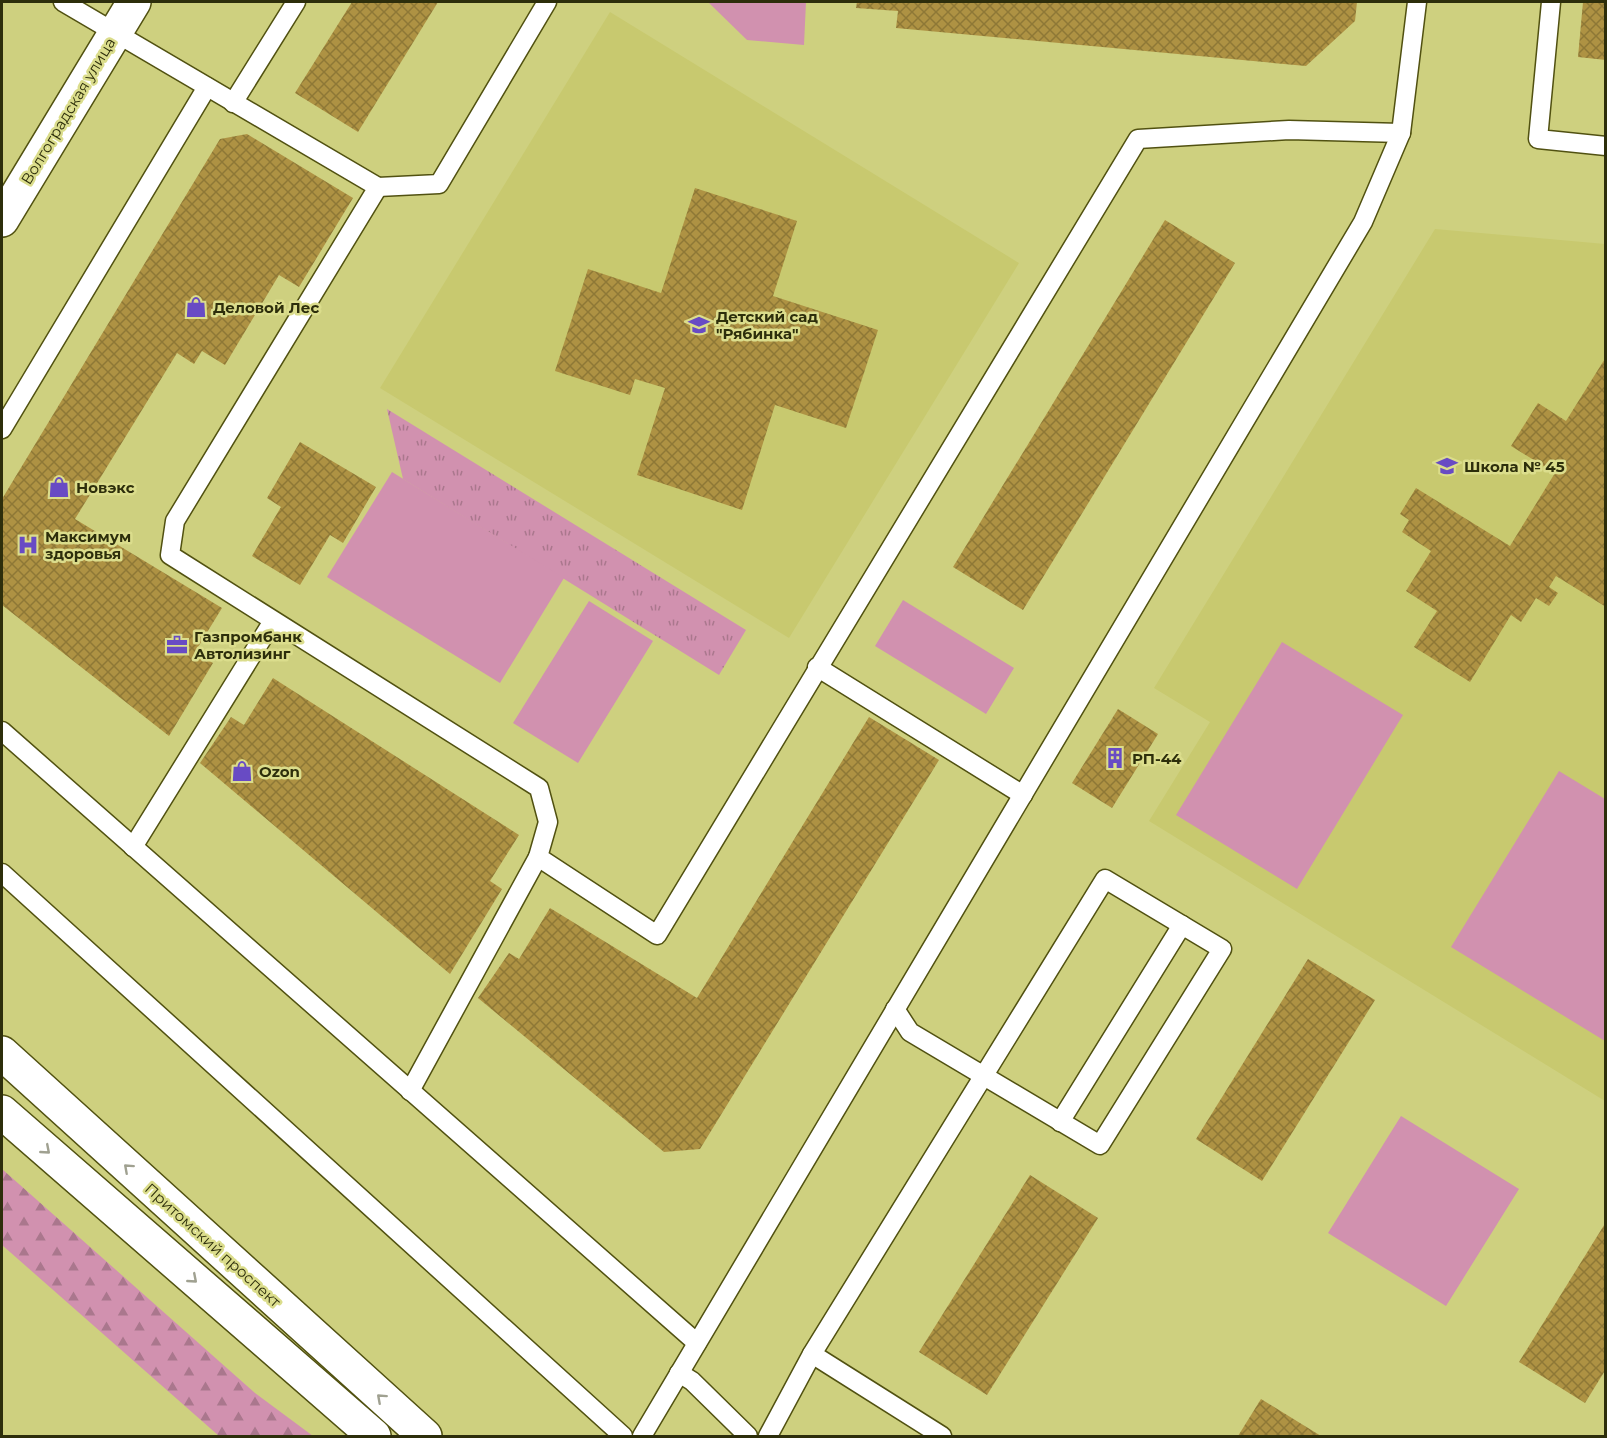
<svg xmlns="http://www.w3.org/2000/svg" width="1607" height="1438" font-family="Montserrat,sans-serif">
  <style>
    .built { fill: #c8c96f }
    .grass { fill: url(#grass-tufts) }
    .forest { fill: url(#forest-firs) }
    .green { fill: #d191af }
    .building { fill: url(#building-cross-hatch) }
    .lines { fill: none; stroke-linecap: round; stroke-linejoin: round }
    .service-casing { stroke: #515111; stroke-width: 21 }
    .secondary-casing { stroke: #515111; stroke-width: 36 }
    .service { stroke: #fff; stroke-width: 18 }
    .secondary { stroke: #fff; stroke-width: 33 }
    .oneway { stroke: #a0a191 }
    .labels { text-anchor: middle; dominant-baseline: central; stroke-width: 5; stroke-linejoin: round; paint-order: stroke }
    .street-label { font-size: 15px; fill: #2d2e0b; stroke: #dbdd8c }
    .poi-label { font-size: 15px; font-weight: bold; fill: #2d2e0b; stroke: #dbdd8c; text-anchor: start }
  </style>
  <defs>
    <pattern id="grass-tufts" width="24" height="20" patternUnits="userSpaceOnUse" patternTransform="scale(1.5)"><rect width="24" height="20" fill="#d191af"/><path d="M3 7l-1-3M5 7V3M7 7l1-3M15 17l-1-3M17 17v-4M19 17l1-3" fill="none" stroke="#aa778d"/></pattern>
    <pattern id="forest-firs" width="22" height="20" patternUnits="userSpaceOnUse" patternTransform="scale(1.5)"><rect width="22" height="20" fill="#d191af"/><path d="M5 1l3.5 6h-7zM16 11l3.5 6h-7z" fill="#aa778d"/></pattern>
    <pattern id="building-cross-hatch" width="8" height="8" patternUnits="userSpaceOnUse" patternTransform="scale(1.5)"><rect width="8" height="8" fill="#ae9243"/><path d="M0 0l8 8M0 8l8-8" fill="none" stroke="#8e7836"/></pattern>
  </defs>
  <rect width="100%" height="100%" fill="#ced07f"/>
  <g class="built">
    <path d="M610 12 1019 263 789 638 380 388Z"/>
    <path d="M1435 229 1605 244V1101L1149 821 1210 722 1154 688Z"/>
  </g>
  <path class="grass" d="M387 409 746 630 719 675 403 479Z"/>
  <path class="forest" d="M2 1169 255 1393 313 1436H219L2 1245Z"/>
  <g class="green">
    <path d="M708 2H806L804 45 747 40Z"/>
    <path d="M392 472 564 578 500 683 327 577Z"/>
    <path d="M903 600 1014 668 986 714 875 646Z"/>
    <path d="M589 601 653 641 578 763 513 723Z"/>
    <path d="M1282 642 1403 715 1297 889 1176 815Z"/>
    <path d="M1559 771 1605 799V1041L1451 947Z"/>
    <path d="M1401 1116 1519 1189 1446 1306 1328 1233Z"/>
  </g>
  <g class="building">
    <path d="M352 2H438L358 132 295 93Z"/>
    <path d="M857 2H1357L1355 21 1306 66 896 28 898 11 856 8Z"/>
    <path d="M1583 2H1606V60L1578 57Z"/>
    <path d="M247 134 353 198 299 287 279 275 225 365 202 351 194 364 177 353 75 519 222 608 195 652 213 663 169 736 2 605V499L220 139Z"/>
    <path d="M695 188 797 221 773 296 878 330 846 428 775 405 742 510 637 475 665 388 635 379 630 395 555 371 588 269 661 293Z"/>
    <path d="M1165 220 1235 263 1023 610 953 567Z"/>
    <path d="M1606 357V607L1556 576 1549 587 1558 593 1549 606 1536 598 1521 622 1511 615 1470 682 1414 647 1437 611 1406 591 1431 551 1402 532 1409 520 1400 514 1416 488 1510 546 1555 473 1511 446 1538 403 1566 421Z"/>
    <path d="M300 442 376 487 343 543 330 535 300 585 252 556 281 507 267 498Z"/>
    <path d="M273 678 519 835 490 881 502 889 450 974 200 763 231 717 244 725Z"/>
    <path d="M1118 709 1158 734 1112 808 1072 783Z"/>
    <path d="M869 717 939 760 700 1149 664 1152 478 998 509 953 519 959 550 908 697 998Z"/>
    <path d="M1308 959 1375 1000 1262 1181 1196 1139Z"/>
    <path d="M1030 1175 1098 1218 987 1395 919 1352Z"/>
    <path d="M1606 1222V1369L1585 1403 1519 1362Z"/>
    <path d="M1261 1399 1321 1436H1238Z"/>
  </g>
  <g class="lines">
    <defs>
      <g id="service">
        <path d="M63 2 378 187 175 521 170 555 539 788 548 822 538 857 657 935 1138 139 1289 130 1401 133"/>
        <path d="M1551 2 1538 139 1606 146"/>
        <path d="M233 103 296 2"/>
        <path d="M378 187 439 184 547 2"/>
        <path d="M2 429 207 87"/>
        <path d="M817 667 1023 795"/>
        <path d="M2 731 697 1343"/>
        <path d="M133 847 273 621"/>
        <path d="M2 873 623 1436"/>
        <path d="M410 1091 538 857"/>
        <path d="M1060 1122 1182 925"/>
        <path d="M812 1354 942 1436"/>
        <path d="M679 1373 692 1381 748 1436"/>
        <path d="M642 1436 1363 222 1401 133 1417 2"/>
        <path d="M768 1436 812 1354 1105 879 1222 949 1100 1145 910 1032 895 1009"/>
      </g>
      <g id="secondary">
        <path d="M2 220 134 2"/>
        <path d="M2 1053 425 1436"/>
        <path d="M2 1112 374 1436"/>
      </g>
    </defs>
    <use href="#service" class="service-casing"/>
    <use href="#secondary" class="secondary-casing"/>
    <use href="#service" class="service"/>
    <use href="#secondary" class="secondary"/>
  </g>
  <defs><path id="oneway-chevron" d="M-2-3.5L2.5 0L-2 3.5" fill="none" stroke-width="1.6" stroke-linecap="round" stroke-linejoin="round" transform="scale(1.5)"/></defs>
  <g class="oneway">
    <use href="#oneway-chevron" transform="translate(46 1150) rotate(41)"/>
    <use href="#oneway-chevron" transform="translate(128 1168) rotate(-138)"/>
    <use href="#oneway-chevron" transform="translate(193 1279) rotate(41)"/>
    <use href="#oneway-chevron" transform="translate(381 1398) rotate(-138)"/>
  </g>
  <defs>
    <symbol id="shop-bare" viewBox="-9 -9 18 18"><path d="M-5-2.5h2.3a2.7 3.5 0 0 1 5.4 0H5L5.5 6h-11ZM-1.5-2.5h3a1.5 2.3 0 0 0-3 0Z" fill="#684bc4" stroke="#dbdd8c" stroke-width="2.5" paint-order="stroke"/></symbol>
    <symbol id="school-bare" viewBox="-9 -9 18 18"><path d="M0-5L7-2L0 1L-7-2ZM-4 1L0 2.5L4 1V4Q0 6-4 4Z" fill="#684bc4" stroke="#dbdd8c" stroke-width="2.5" paint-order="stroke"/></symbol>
    <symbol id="hospital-bare" viewBox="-9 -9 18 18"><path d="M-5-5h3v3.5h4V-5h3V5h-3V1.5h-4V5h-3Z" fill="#684bc4" stroke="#dbdd8c" stroke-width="2.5" paint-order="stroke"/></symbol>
    <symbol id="office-bare" viewBox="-9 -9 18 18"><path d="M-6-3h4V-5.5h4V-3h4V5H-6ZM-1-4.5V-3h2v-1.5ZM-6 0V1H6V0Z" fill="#684bc4" stroke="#dbdd8c" stroke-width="2.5" paint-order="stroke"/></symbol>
    <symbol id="building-bare" viewBox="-9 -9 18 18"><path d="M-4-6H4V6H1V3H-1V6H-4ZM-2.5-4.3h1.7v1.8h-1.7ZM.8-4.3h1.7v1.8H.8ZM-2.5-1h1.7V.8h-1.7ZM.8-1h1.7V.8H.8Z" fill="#684bc4" stroke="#dbdd8c" stroke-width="2.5" paint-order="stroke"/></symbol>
  </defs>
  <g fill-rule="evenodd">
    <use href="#shop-bare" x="181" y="292" width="30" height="30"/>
    <use href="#school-bare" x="684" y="310" width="30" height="30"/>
    <use href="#school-bare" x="1432" y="451" width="30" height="30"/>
    <use href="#shop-bare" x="44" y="472" width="30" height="30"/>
    <use href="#hospital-bare" x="13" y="530" width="30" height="30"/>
    <use href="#office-bare" x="162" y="630" width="30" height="30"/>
    <use href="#building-bare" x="1100" y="743" width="30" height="30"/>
    <use href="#shop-bare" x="227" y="756" width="30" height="30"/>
  </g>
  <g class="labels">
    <g class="street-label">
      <text transform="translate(68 111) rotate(-59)">Волгоградская улица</text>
      <text transform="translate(213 1245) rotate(42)">Притомский проспект</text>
    </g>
    <g class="poi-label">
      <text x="213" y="307">Деловой Лес</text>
      <text x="716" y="316">Детский сад<tspan x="716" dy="17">"Рябинка"</tspan></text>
      <text x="1464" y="466">Школа № 45</text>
      <text x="76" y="487">Новэкс</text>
      <text x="45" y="536">Максимум<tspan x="45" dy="17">здоровья</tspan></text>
      <text x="194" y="636">Газпромбанк<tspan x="194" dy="17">Автолизинг</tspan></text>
      <text x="1132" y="758">РП-44</text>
      <text x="259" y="771">Ozon</text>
    </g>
  </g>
  <rect width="1607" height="1438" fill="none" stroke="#2d2e0b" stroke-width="6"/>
</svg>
